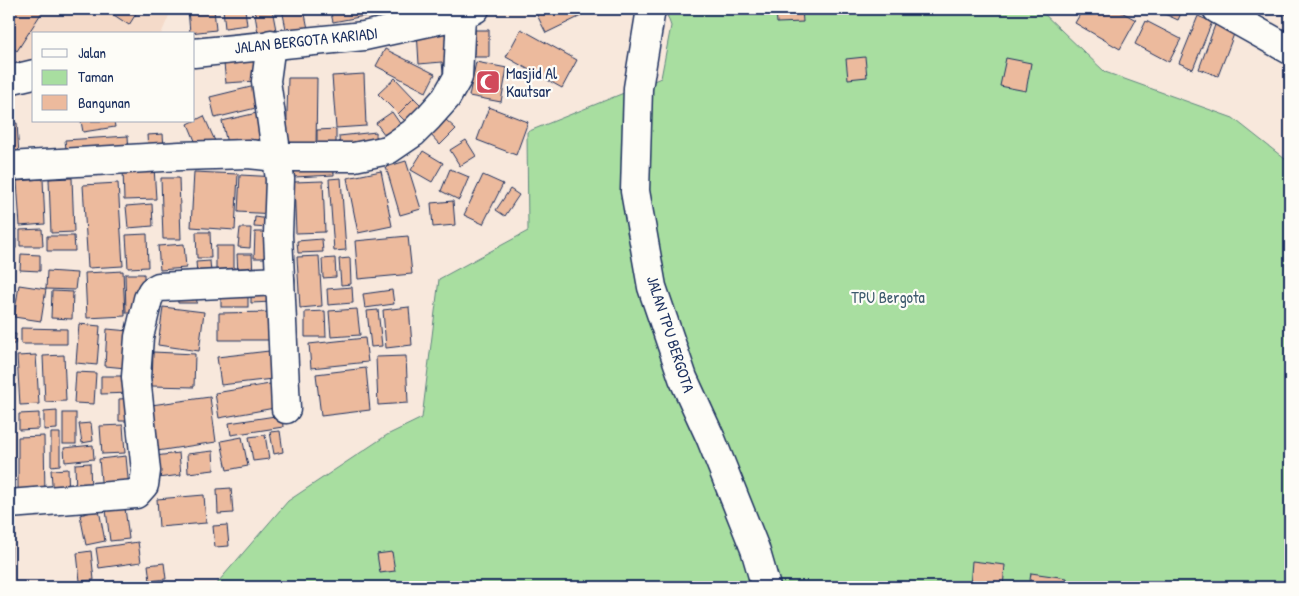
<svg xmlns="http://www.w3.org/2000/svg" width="1299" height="596" font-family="'Patrick Hand',sans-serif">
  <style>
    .built { fill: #f4dac9 }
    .green { fill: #a8dea0; stroke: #62867f }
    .building { fill: #ecba9d; stroke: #1b2f5e }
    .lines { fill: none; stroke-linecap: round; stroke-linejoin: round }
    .street-casing { stroke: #1b2f5e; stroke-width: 31 }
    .street { stroke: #fdfcf7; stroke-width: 28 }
    .labels { text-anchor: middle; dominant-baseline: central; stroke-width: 4.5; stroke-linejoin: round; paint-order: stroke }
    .street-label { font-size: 16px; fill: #1b2f5e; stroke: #fdfcf7 }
    .poi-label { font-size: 16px; fill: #1b2f5e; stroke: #fdfcf7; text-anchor: start }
    .park-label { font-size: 16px; fill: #3e5b6e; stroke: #fdfcf7 }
  </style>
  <rect width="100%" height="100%" fill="#f8e8dc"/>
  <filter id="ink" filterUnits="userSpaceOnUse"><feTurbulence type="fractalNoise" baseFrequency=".02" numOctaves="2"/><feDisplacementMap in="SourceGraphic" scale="10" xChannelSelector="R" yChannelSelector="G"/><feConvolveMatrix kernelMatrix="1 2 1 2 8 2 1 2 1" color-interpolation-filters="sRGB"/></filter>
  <g filter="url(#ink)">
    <path class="built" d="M9 9H172L161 34H34V63L9 66Z"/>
    <path class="green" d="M665 9H1039L1105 72 1233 118 1290 163V587H218V582L288 501 387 435 422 418 439 279 528 231 527 132 661 78 671 26Z"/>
    <g class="building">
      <path d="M9 9H37L42 12 17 51 9 45Z"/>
      <path d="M105 9H139L129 25Z"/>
      <path d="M188 9H214L216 30 190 33Z"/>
      <path d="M223 9H245L247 25 225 28Z"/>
      <path d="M254 9H272L276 30 258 33Z"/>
      <path d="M282 9H304L308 29 287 34Z"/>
      <path d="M330 9H369L370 15 333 22Z"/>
      <path d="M395 9H417V11L396 12Z"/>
      <path d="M534 9H578L581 16 546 33Z"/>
      <path d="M776 9H802L803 22 777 23Z"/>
      <path d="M1083 9H1116L1136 20 1120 49 1075 23Z"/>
      <path d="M1159 9H1183L1178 20 1158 11Z"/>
      <path d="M1252 9H1290V15L1251 11Z"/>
      <path d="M1219 14 1239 21 1218 76 1199 69Z"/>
      <path d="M1198 16 1212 22 1193 69 1179 63Z"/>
      <path d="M448 21 453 82H444L442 62 419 64 417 31Z"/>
      <path d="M1146 21 1181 39 1169 62 1135 44Z"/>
      <path d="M521 29 577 60 562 88 506 57Z"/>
      <rect x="475" y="30" width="14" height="27"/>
      <path d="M385 49 435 74 426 92 376 66Z"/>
      <path d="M865 57 867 77 848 79 846 59Z"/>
      <path d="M1006 58 1031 63 1026 91 1000 86Z"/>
      <path d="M255 61 256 81 226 83 224 64Z"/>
      <path d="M476 62 507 68 501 102 469 96Z"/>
      <path d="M364 74 366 126 336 128 332 76Z"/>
      <path d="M288 78H317L316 149H286Z"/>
      <path d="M395 78 414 98 398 114 378 94Z"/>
      <path d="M259 85 264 106 215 118 210 97Z"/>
      <path d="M414 98 425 109 409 125 398 114Z"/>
      <path d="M489 107 528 122 516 155 477 140Z"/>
      <path d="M392 112 405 131 390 142 376 123Z"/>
      <path d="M257 113 263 139 228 148 222 121Z"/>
      <path d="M204 116 215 141 198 148 188 124Z"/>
      <path d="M445 119 456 129 440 145 430 134Z"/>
      <path d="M81 121H114L115 127 83 132Z"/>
      <path d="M17 123 19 156 9 157V124Z"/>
      <path d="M336 129V156L317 157V130Z"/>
      <path d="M376 132 377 151 340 155 339 136Z"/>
      <path d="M163 134 164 148 148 149 147 135Z"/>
      <path d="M128 136 129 154 67 158 65 140Z"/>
      <path d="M466 140 476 156 460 166 450 150Z"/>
      <path d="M423 151 443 163 432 182 411 170Z"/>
      <path d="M406 161 421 209 400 215 386 167Z"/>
      <path d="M154 167 156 199 124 200 123 169Z"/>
      <path d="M334 167V175L294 177V170Z"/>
      <path d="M450 169 469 177 459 200 441 191Z"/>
      <path d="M381 171 392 226 358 233 347 178Z"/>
      <path d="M194 172 238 174 235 230 191 227Z"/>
      <path d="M9 175H13L14 216 9 217Z"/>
      <path d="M240 175 278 177 275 214 238 212Z"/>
      <path d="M483 175 503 184 483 224 464 215Z"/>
      <path d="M72 178 74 232 51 233 49 179Z"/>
      <path d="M161 178H179L181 239H163Z"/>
      <path d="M341 178 346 250 334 251 329 179Z"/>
      <path d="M43 179 45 224 20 226 17 181Z"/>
      <path d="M323 181 325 232 296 233 294 182Z"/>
      <path d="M118 183 123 266 88 268 83 185Z"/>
      <path d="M510 189 519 195 505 216 496 210Z"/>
      <path d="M453 201 455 225 433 227 431 203Z"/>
      <path d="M152 204 153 226 128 228 126 206Z"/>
      <path d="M255 217 269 219 268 228 254 227Z"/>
      <path d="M240 228H251L250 248 238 247Z"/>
      <rect x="9" y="229" width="7" height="19"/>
      <path d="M42 229 43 246H20V230Z"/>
      <path d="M196 232H210L211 258H197Z"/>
      <path d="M255 232H274V258H254Z"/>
      <path d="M147 234 148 267 128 268 126 235Z"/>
      <path d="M47 236H74L75 251H47Z"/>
      <path d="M408 236 412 274 358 279 355 241Z"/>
      <path d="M322 239 323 252 298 253 297 241Z"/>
      <path d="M184 244 186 268 160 270 158 246Z"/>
      <rect x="216" y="246" width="18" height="27"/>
      <path d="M21 254 40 255V271L20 270Z"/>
      <path d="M237 254H252L253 275H238Z"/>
      <path d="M319 256 322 306 300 308 297 257Z"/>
      <path d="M335 258 336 277 323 278 322 259Z"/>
      <path d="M350 258 351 284 341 285 339 259Z"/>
      <path d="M210 261 212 283 198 284 196 262Z"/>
      <path d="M47 271 77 273 75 290 46 289Z"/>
      <path d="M123 271 125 316 87 318 85 273Z"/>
      <path d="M125 274H144V313H126Z"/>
      <path d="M19 285 46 289 41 321 14 317Z"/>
      <path d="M352 287 353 303 328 305 327 289Z"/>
      <path d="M251 289H272V302L251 303Z"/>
      <path d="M177 290H196L197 303H178Z"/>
      <path d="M392 290 394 304 365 308 363 294Z"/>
      <path d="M52 291 73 292 72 319 51 318Z"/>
      <rect x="221" y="294" width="27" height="13"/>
      <path d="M163 307 204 312 199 351 158 345Z"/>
      <path d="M409 307 412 345 386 348 383 310Z"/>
      <path d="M357 309 360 335 331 337 329 311Z"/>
      <path d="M378 310 382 346 371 347 367 311Z"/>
      <path d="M325 311 326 337H305V312Z"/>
      <path d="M272 312V340H219V313Z"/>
      <path d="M79 324 100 326 97 365 76 363Z"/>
      <path d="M21 328 67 329V344H21Z"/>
      <path d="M107 329 129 331 126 368 105 366Z"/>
      <path d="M9 334H16L15 344H9Z"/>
      <path d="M365 338 368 362 311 368 309 344Z"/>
      <path d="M278 350 281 378 221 385 217 357Z"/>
      <path d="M153 352 195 354 194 387 152 386Z"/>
      <path d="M36 355 39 404 20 405 17 356Z"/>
      <path d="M64 355 66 401 45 402 43 356Z"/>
      <path d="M406 356 408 403 378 405 376 357Z"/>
      <path d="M366 368 370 410 321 416 316 374Z"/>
      <path d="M76 372 96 373 94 404 74 403Z"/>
      <path d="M9 375 11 409H9Z"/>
      <path d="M101 376H131V393L101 394Z"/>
      <path d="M276 383 280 407 219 418 215 393Z"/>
      <path d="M210 397 216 442 157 451 151 405Z"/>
      <path d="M136 398 137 421H119V399Z"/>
      <path d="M57 411V429L44 430V412Z"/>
      <path d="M39 413V429L19 430V414Z"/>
      <rect x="63" y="413" width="13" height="31"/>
      <path d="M282 415 283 427 231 435 229 423Z"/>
      <path d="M91 423 93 441 82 443 79 424Z"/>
      <path d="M123 425 125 453 102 454 100 426Z"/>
      <path d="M280 431 283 452 274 454 270 432Z"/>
      <path d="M51 433H60V465L51 466Z"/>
      <path d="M265 435 269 459 253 461 249 437Z"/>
      <path d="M44 436 45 496H18V437Z"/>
      <path d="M242 437 248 466 227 470 221 441Z"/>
      <path d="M93 445 94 459 65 462 64 448Z"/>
      <path d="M213 451 214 470 188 473 187 454Z"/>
      <path d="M179 453 181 475 158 478 155 456Z"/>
      <path d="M126 456 129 489 102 492 99 459Z"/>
      <path d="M90 463 91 492 76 493 75 464Z"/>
      <path d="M68 469 69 497H53L51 470Z"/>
      <path d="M231 488 233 513 218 514 217 489Z"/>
      <path d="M204 495 206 523 159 527 157 499Z"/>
      <path d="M125 508 129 539 110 541 106 510Z"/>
      <path d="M99 510 105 541 86 545 80 515Z"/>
      <path d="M227 525 229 546 215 547 213 526Z"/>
      <path d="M9 526H12L11 571H9Z"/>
      <path d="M138 542 141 562 99 568 96 548Z"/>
      <path d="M91 551 94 580 80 581 77 553Z"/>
      <path d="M392 552 395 571 380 573 377 554Z"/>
      <path d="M972 561 1005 565 1003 587H970Z"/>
      <path d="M164 563 166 579 150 581 148 565Z"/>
      <path d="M1031 573 1067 578 1066 587H1029Z"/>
      <path d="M116 581V587H75V585Z"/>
      <path d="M137 584V587H120V586Z"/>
    </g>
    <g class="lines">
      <defs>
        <g id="street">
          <path d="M651 9 638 88 635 191 652 287 683 378 711 439 755 549 766 587"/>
          <path d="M1217 9 1290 50"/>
          <path d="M271 44 266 81 280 179 278 235 286 409"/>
          <path d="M194 53 364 36 461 15 475 9"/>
          <path d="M9 80 34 74"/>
          <path d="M9 166 180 156 248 154 276 157H354L388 150 413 133 429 117 446 98 458 77 461 15"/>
          <path d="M9 504 136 494 144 485 146 471 136 377 139 337 148 299 152 291 159 287 280 281"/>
        </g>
      </defs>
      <use href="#street" class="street-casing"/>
      <use href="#street" class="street"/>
    </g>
  </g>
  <defs>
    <symbol id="mosque-square" viewBox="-11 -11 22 22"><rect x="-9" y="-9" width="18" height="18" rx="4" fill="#d1495b" stroke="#fdfcf7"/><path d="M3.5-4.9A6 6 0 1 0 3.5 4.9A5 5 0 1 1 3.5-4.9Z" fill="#fff"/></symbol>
  </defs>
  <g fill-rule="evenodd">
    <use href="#mosque-square" x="474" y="68" width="28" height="28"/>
  </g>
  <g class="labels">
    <g class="street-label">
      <text transform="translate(306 40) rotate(-6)">JALAN BERGOTA KARIADI</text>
      <text transform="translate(671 334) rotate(72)">JALAN TPU BERGOTA</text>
    </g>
    <g class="poi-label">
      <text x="506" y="73">Masjid Al<tspan x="506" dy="18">Kautsar</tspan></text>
    </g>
    <g class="park-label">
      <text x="888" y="297">TPU Bergota</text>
    </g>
  </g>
  <rect width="1299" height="596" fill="none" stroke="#fdfcf7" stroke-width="30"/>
  <rect x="15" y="15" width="1269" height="566" fill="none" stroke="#1b2f5e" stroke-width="2" filter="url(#ink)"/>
  <rect x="32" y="32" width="162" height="90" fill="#fdfcf7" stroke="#a3aaba"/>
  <rect x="42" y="49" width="25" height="8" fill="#fdfcf7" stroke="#a3aaba"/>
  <text x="78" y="58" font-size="15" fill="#1b2f5e">Jalan</text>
  <rect x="42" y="70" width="25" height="15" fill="#a8dea0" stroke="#a3aaba"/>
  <text x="78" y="82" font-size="15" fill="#1b2f5e">Taman</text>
  <rect x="42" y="95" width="25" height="15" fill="#ecba9d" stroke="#a3aaba"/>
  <text x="78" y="108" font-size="15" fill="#1b2f5e">Bangunan</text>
</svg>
